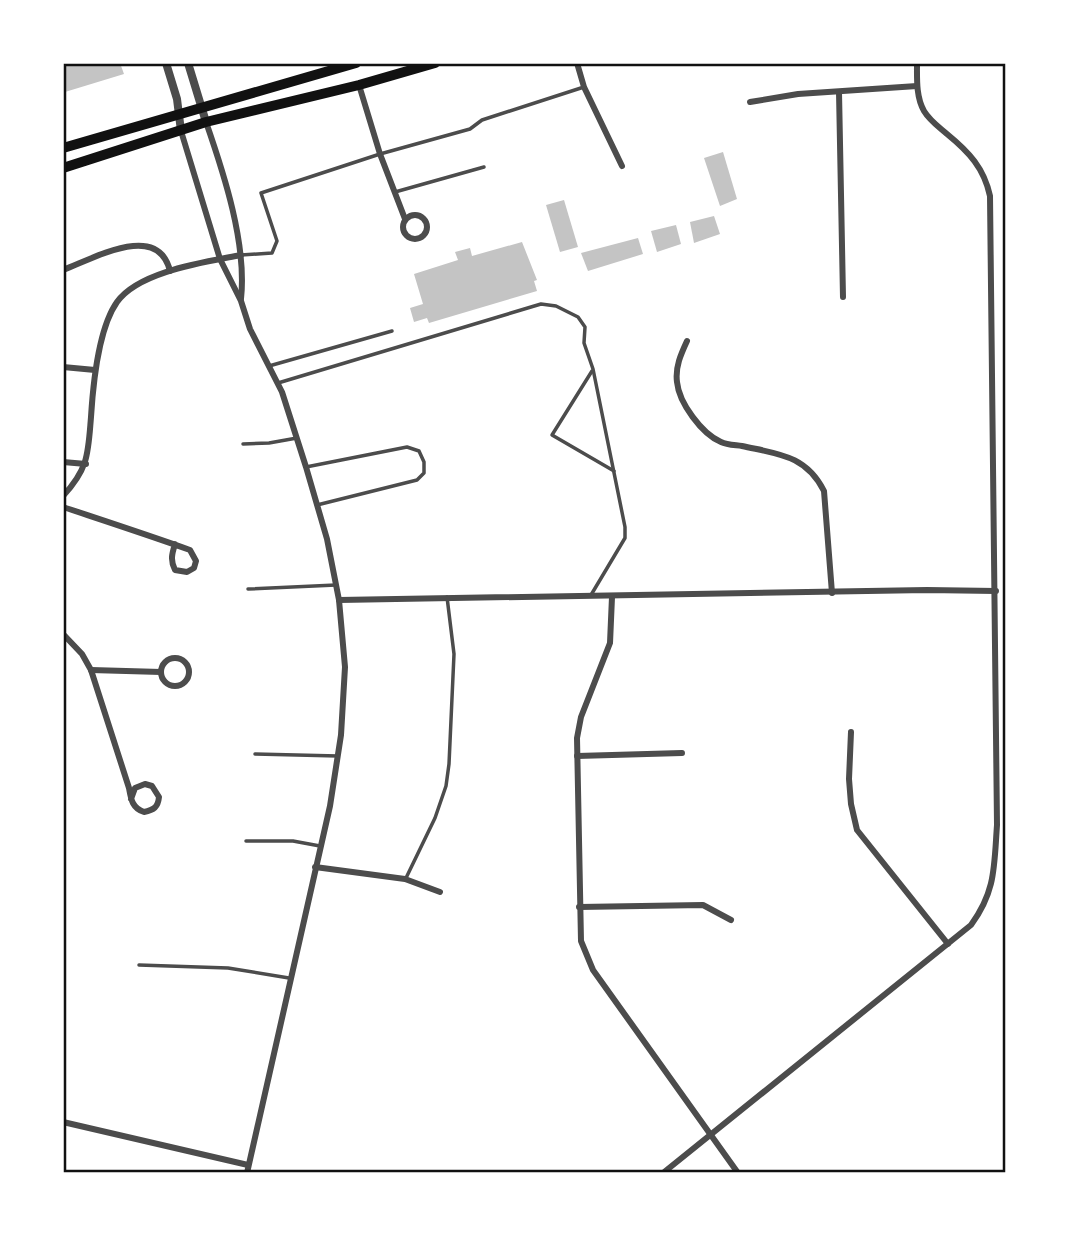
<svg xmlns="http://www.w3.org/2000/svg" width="1069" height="1236" font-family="Jost,sans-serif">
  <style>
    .building { fill: #c4c4c4 }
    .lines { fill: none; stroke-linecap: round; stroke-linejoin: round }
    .service { stroke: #4c4c4c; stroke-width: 3.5 }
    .minor { stroke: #4c4c4c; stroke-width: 6 }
    .tertiary { stroke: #4c4c4c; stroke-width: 8 }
    .primary { stroke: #111; stroke-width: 10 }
    .neatline { fill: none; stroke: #111; stroke-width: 2.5 }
  </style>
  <rect width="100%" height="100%" fill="#fff"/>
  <g class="building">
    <path d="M63 63H120L124 74 65 92Z"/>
    <path d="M723 152 737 199 720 206 704 158Z"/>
    <path d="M564 200 578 247 560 252 546 205Z"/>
    <path d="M714 216 720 234 694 243 690 222Z"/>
    <path d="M676 225 681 244 657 252 651 231Z"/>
    <path d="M638 238 643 254 588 271 581 253Z"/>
    <path d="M522 242 537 280 534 281 537 291 429 323 427 318 414 322 410 308 423 304 414 274 458 260 455 252 470 248 472 256Z"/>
  </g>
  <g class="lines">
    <g class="service">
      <path d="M395 192 484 167"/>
      <path d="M241 255 272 253 277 241 261 193 380 154 470 129 482 120 584 87"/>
      <path d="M269 366 392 331"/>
      <path d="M592 371 552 435 614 471"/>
      <path d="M278 383 541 304 556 306 578 317 585 327 584 343 593 369 625 527V538L591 595"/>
      <path d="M243 444 269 443 297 438"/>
      <path d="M306 467 407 447 419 451 424 462V473L417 480 317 505"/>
      <path d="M248 589 336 585"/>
      <path d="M255 754 338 756"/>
      <path d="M246 841H293L320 846"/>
      <path d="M406 878 435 818 446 786 449 764 454 654 447 597"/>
      <path d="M139 965 228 968 289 978"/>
    </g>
    <g class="minor">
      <path d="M577 63 584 87 622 166"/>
      <path d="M359 85 380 154 405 219"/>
      <path d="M839 92 843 297"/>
      <path d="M750 102 798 94 917 86"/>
      <path d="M206 122C224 174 247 244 241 299"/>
      <path d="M181 131 220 259 241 301 250 329 282 392 306 467 327 539 339 600 345 667 341 735 330 806 247 1173"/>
      <circle cx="415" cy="227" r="12"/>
      <path d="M63 270C93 259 158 221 170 271"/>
      <path d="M687 341C681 354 675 367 677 382 679 403 702 434 721 442 727 445 736 445 742 446 778 454 806 455 824 491L832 593"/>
      <path d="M63 367 95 370"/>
      <path d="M63 462 86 464"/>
      <path d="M63 496C89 468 88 453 91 417 93 385 98 329 117 302 139 271 206 262 241 255"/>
      <path d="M63 507C105 521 148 535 190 550L196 561 194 568 187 572 175 570C170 560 172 554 175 544"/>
      <path d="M612 597 610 643 581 717 577 738 581 941 593 970 738 1173"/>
      <path d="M339 600 927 590 996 591"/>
      <path d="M63 634 82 654 91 670 129 788C131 799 132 808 144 812 154 810 158 807 159 797L152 786 145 784 135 788 131 799"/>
      <circle cx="175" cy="672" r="14"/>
      <path d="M91 670 161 672"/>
      <path d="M851 732 849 779 851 804 857 830 948 944"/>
      <path d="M577 756 682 753"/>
      <path d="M315 867 405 879 440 892"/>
      <path d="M579 907 703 905 731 920"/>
      <path d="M63 1122 248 1165"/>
      <path d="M663 1173 971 925C996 891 994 866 997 825L990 196C984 168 969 152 947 134 939 127 930 121 924 111 916 97 917 79 917 63"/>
    </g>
    <g class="tertiary">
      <path d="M166 63 177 99 181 131"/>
      <path d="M188 63 206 122"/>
    </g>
    <g class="primary">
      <path d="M63 148 356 63"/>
      <path d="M63 168 206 122 359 85 435 63"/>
    </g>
  </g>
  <rect width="1069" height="1236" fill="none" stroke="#ffffff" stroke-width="130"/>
  <rect x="65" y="65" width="939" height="1106" class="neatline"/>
</svg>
